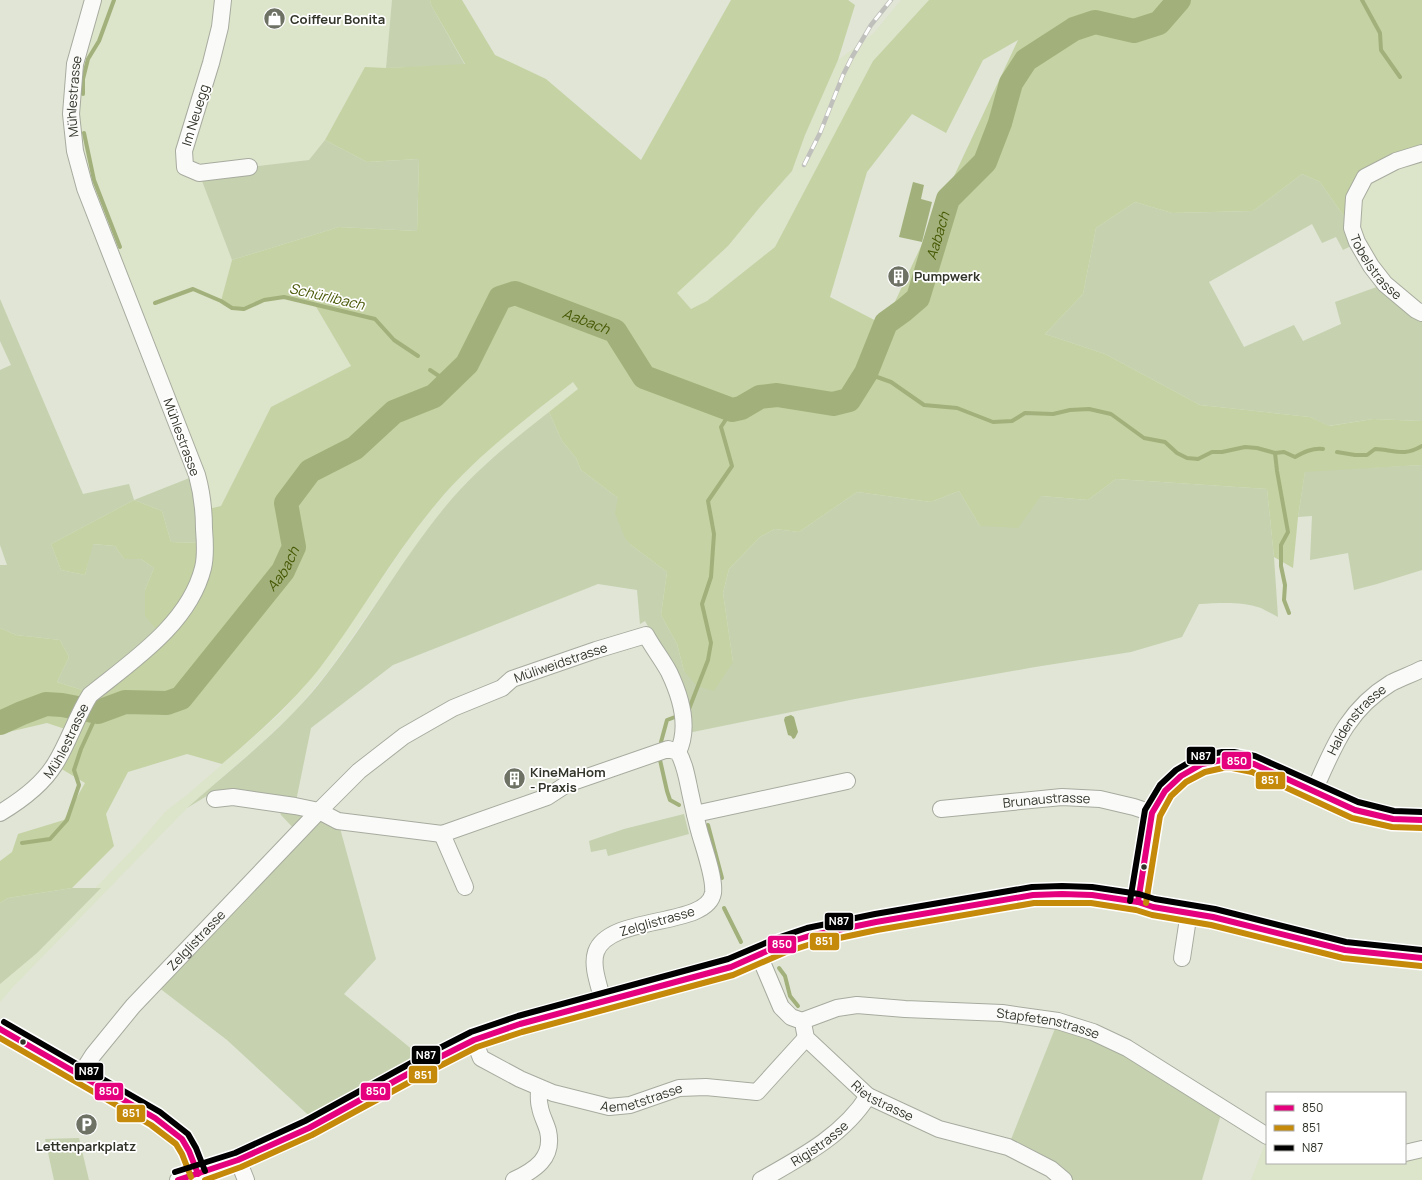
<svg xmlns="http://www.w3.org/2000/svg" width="1422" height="1180" font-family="Manrope,sans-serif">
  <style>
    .built { fill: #dce4c9 }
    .green { fill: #c6d1af }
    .forest { fill: #c5d2a4; fill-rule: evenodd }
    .water { fill: #a2b17b }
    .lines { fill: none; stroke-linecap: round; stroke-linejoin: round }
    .stream { stroke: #a2b17b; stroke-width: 4 }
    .river { stroke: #a2b17b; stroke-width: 24 }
    .minor-casing { stroke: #a7ab9f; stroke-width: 18 }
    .minor { stroke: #fafbf9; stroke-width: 16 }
    .rail-casing { stroke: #bfc0bc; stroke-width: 4.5 }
    .rail { stroke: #fff; stroke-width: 3; stroke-dasharray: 9; stroke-linecap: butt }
    .bus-1-casing { stroke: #fff; stroke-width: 9 }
    .bus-2-casing { stroke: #fff; stroke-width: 9 }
    .bus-3-casing { stroke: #fff; stroke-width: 9 }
    .bus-1 { stroke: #e5007d; stroke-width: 6 }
    .bus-2 { stroke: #c68a0a; stroke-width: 6 }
    .bus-3 { stroke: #000; stroke-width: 6 }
    .bus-dot { fill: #313429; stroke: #fff; stroke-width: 1.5 }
    .labels { text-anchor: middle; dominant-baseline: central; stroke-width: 3.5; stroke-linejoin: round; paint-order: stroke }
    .poi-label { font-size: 13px; font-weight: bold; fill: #313429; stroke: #fff; text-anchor: start }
    .street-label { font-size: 13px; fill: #313429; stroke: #fff }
    .water-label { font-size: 14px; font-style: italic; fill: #485906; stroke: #fff }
    .line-badge { stroke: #fff; stroke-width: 1.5 }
    .badge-label { font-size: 11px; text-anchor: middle; font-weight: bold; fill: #fff }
  </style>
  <rect width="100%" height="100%" fill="#e0e5d5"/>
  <g class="built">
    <path d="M93 0H392L386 68H365L325 140 309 160 199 173 232 260 221 302 244 309 264 300 284 297 315 305 351 366 271 407 221 506 204 510 107 246 71 114Z"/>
    <path d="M901 0H929L873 61 775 247 707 301 691 309 677 293 728 246 760 207 792 171 805 135 838 60 873 34Z"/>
    <path d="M1422 153V313L1357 243 1354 198 1365 177Z"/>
    <path d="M573 382 578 389 491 459 466 483 445 507 426 531 329 670 296 710 259 745 187 808 11 989 0 1002V979L49 936 135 847 166 811 187 795 256 735 281 713 304 687 334 648 414 532 435 505 459 478 485 453 505 435Z"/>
    <path d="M1267 1138V1163H1405V1153L1422 1149V1180H1251Z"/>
  </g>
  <g class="green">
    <path d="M392 0H430L431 5 465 65 386 68Z"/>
    <path d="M325 140 367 162 419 159 417 231 339 227 232 260 199 173 309 160Z"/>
    <path d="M1302 174 1320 182 1352 228 1357 243 1343 250 1336 237 1322 243 1312 224 1209 282 1244 347 1294 325 1303 341 1341 324 1335 302 1385 284 1422 313V421L1373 419 1328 426 1310 417 1200 405 1105 354 1045 334 1083 294 1096 228 1135 202 1172 213 1253 211Z"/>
    <path d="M0 299 83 494 129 484 134 500 197 475 205 543 171 542 162 511 134 500 51 544 61 570 85 575 92 544 115 546 124 559H141L154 568 145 590 161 635 92 693 57 682 69 657 60 640 16 635 0 628V565H7L0 545V370L11 365 0 341Z"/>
    <path d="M549 412 562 441 576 458 581 470 618 498 627 539 631 545 667 572 661 615 677 644 684 671 733 662 723 593 729 569 760 537 775 529 799 532 857 492 931 502 959 491 980 526 1041 496 1088 500 1116 479 1267 489 1274 557 1278 617C1272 614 1267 611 1261 608 1241 601 1219 603 1199 604L1182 637 1131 652 1035 667 855 699 688 733 659 646 645 621 640 624 637 590 598 584 393 665 311 728 295 806 338 821 376 959 344 994 419 1055 426 1064 318 1124 227 1040 158 987 300 835 281 815 275 799 210 794 187 808C232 768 281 731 319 684 364 628 399 563 445 507 475 470 512 441 549 412Z"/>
    <path d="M1422 465V570L1377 584 1354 590 1348 553 1310 560 1312 516 1298 517 1305 471Z"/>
    <path d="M684 814 689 834 608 856 606 849 591 852 589 841 624 829Z"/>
    <path d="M72 888H101L37 953 0 984V903L8 898Z"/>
    <path d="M1058 1021 1093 1032 1223 1107 1202 1180H1064L1008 1147Z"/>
    <path d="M79 1138 89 1180H54L45 1139Z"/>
  </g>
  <path class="forest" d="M430 0H462L495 55 546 79 641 160 731 0H848L855 5 838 60 805 135 792 171 760 207 728 246 677 293 691 309 707 301 775 247 873 61 929 0H1422V153L1365 177 1352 228 1320 182 1302 174 1253 211 1172 213 1135 202 1096 228 1083 294 1045 334 1105 354 1200 405 1310 417 1329 426 1373 419 1422 421V465L1305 472 1298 517 1293 568 1274 557 1267 489 1116 479 1088 500 1041 496 1018 528 980 526 959 491 931 502 857 492 799 532 775 529 760 537 729 569 723 593 733 662 714 691 697 686 684 671 677 644 661 615 667 572 631 545 625 538 615 513 618 498 581 470 576 458 562 441 549 412 578 389 573 382C524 420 475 457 436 504 392 556 360 616 319 669 290 705 257 734 222 764L187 754 128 772 106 814 114 846 72 888 8 898 0 903V861L12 852 18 834 64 820 85 783 55 765 71 731 47 723 0 734V628L16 635 60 640 69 657 57 682 92 693 161 635 145 616V590L154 568 141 559H124L115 546 93 544 85 575 61 570 51 544 134 500 162 511 171 542 205 543 204 510 221 506 271 407 351 366 315 305 284 297 264 300 244 309 232 308 221 301 232 260 339 227 417 231 419 159 367 162 325 140 365 67 386 68 465 64 431 5ZM1018 40 884 325 830 297 867 172 912 114 946 133 983 60Z"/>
  <g class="water">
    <path d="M913 182 924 185 921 199 932 202 922 242 899 237Z"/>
    <path d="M791 715 794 717 798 732 795 738 793 739 791 736 788 735 784 720 785 717Z"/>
  </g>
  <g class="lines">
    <g class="stream">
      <path d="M1362 0 1380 33 1381 50 1400 77"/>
      <path d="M83 94V79L88 59 99 41 114 0"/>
      <path d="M84 133 94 180 120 247"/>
      <path d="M155 303 193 289 221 301 232 308 244 309 264 300 284 297 375 319 394 340 418 356"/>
      <path d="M430 370 448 382"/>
      <path d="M866 373 891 382 924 405 957 408 993 422 1012 421 1025 413 1053 414 1070 410 1089 409 1111 414 1144 438 1165 442 1177 453 1187 458 1198 459 1212 452H1222L1245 447 1257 448 1275 453 1284 452 1295 457C1304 452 1312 448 1323 449"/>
      <path d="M1337 452 1355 455H1367L1375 449C1395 450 1403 457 1422 446"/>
      <path d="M1275 453 1277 471 1288 532 1281 545V566L1285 585 1284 600 1289 613"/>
      <path d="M689 709 708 660 711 643 702 604 711 577 714 534 708 501 732 466 721 427 732 410"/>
      <path d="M661 742 667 720 675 717"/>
      <path d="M660 760 667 791 670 800 679 805"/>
      <path d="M708 825 722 878"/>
      <path d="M22 843 50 839 67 820 79 785 74 770 81 749 98 712"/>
      <path d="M724 908 741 942"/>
      <path d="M779 968 785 976 790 996 798 1006"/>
    </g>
    <path class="river" id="s1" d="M0 723 22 713 46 704 62 705 98 712 125 702 167 703 181 698 283 571 294 547 286 503 310 471 355 448 394 412 434 396 467 364 500 298 515 293 615 331 644 377 732 410 741 408 760 397 777 395 833 404 849 400 866 373 886 323 904 310 918 298 948 199 985 162 1000 123 1011 83 1026 60 1074 29 1095 22 1134 31 1159 23 1179 0"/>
    <defs>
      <g id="minor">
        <path d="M223 0 220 27 211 63 184 151 185 167 199 173 249 167"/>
        <path id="s2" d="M1422 153 1396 161 1365 177 1354 198 1352 228 1357 242 1371 266 1385 284 1416 310 1422 313"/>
        <path id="s3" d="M1314 791C1334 746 1347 710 1391 683 1401 678 1412 674 1422 669"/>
        <path d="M215 799 233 797 295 806 319 811 338 821 442 834 547 797 567 784 668 749 678 752C685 764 687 778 690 792 693 806 696 820 700 834 704 848 715 879 713 893 707 928 609 914 596 952 591 967 600 987 603 1002"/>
        <path id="s4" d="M941 809 1062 797 1100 799 1134 807 1152 813"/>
        <path id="s5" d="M0 813C20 801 43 784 55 764 69 742 76 717 90 695 132 661 189 624 203 568 206 556 205 541 204 529 204 510 202 493 197 475L85 188 75 151 71 114 75 64 93 0"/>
        <path d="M695 814 847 781"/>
        <path d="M442 834 465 887"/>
        <path d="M1138 902 1152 813 1165 791 1181 776 1202 764 1222 760H1233L1254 764 1355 810 1393 819 1422 820"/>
        <path d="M759 955 781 1007 791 1017 802 1021"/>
        <path d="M1182 958 1189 912"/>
        <path id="s6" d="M802 1021 837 1008 857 1005 905 1009 1002 1013 1058 1021 1093 1032 1127 1048 1267 1136"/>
        <path id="s7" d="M804 1028 806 1038 868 1096 939 1129 1008 1147 1051 1169 1064 1180"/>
        <path d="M0 1029 155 1118 182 1139 189 1151 198 1174"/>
        <path id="s8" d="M474 1040 481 1058 520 1079 553 1093 609 1107 630 1105 679 1088 706 1087 757 1092 806 1038"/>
        <path id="s9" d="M81 1074 93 1055 133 1006 319 811 359 771 404 736 453 708 502 688 512 679 596 650 646 635C653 648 662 659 669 672 680 695 690 727 678 752"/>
        <path d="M1405 1153 1422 1149"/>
        <path d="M238 1160 246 1180"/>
        <path d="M178 1180 238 1160 309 1128 426 1064 474 1040 520 1024 603 1002 731 967 783 944 809 936 876 922 1033 895 1062 894 1092 895 1138 902 1153 907 1213 917 1345 950 1422 958"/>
        <path d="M514 1180C535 1170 554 1158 548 1131 546 1123 541 1115 540 1107 538 1101 539 1094 539 1088"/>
        <path id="s10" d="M761 1180C800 1158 844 1135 868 1096"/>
      </g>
    </defs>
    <use href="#minor" class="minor-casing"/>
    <use href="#minor" class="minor"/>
    <defs>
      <path id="rail" d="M804 165 820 133 843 75 852 57 871 25 891 0"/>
    </defs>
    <use href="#rail" class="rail-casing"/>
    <use href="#rail" class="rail"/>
    <defs>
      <g id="bus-1">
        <path d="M1138 902 1152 813 1165 791 1181 776 1202 764 1222 760H1233L1254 764 1355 810 1393 819 1422 820"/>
        <path d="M0 1029 155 1118 182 1139 189 1151 198 1174"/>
        <path d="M178 1180 238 1160 309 1128 426 1064 474 1040 520 1024 731 967 783 944 809 936 876 922 1033 895 1062 894 1092 895 1138 902 1153 907 1213 917 1345 950 1422 958"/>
      </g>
      <g id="bus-2">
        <path d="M1146 903 1160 816 1171 796 1186 782 1205 772 1223 768H1232L1252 772 1352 818 1392 827 1422 828"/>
        <path d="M0 1038 151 1125 176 1144 182 1154 191 1177"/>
        <path d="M205 1180 241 1167 312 1135 430 1071 477 1047 522 1032 733 975 786 952 811 944 877 930 1034 903H1091L1136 910 1152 915 1211 925 1343 958 1421 966"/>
      </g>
      <g id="bus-3">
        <path d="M1130 901 1145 810 1160 785 1176 770 1200 756 1222 752H1234L1255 756 1358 802 1394 811 1422 812"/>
        <path d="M4 1022 160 1112 188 1134 196 1148 205 1171"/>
        <path d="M175 1172 235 1153 305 1121 422 1057 471 1032 518 1016 728 959 780 937 807 928 875 914 1032 887 1062 886 1092 887 1139 894 1155 899 1215 909 1346 942 1422 950"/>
      </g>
    </defs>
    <use href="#bus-1" class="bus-1-casing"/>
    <use href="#bus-2" class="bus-2-casing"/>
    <use href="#bus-3" class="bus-3-casing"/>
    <use href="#bus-1" class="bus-1"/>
    <use href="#bus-2" class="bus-2"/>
    <use href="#bus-3" class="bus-3"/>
  </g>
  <defs>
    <symbol id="shop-disc" viewBox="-11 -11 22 22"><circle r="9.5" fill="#6e7265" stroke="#fff"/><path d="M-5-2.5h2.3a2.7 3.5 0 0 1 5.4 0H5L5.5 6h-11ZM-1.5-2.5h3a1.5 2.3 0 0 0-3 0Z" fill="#fff"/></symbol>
    <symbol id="building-disc" viewBox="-11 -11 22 22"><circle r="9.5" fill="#6e7265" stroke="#fff"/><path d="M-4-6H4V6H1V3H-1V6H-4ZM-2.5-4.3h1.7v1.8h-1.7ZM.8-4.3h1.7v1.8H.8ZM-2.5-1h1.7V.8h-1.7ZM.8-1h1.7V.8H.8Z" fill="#fff"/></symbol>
    <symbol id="parking-disc" viewBox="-11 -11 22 22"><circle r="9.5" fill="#6e7265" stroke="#fff"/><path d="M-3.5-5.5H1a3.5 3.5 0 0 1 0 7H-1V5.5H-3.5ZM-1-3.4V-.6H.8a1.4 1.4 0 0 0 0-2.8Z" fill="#fff"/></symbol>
  </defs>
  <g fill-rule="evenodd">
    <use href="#shop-disc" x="262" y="6" width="25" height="25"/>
    <use href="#building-disc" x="886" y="264" width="25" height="25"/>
    <use href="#building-disc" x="502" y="766" width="25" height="25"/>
    <use href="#parking-disc" x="74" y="1112" width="25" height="25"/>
  </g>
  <g class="bus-dot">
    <circle cx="1144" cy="867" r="3.5"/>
    <circle cx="23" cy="1042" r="3.5"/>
  </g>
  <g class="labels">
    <g class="poi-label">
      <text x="290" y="19">Coiffeur Bonita</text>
      <text x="914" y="276">Pumpwerk</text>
      <text x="530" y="772">KineMaHom<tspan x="530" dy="15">- Praxis</tspan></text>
      <text x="86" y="1146" text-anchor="middle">Lettenparkplatz</text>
    </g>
    <g class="street-label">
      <text stroke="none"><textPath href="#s5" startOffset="820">Mühlestrasse</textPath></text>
      <text transform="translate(195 115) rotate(-73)">Im Neuegg</text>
      <text stroke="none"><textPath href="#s2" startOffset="162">Tobelstrasse</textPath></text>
      <text transform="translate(182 437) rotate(70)">Mühlestrasse</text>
      <text stroke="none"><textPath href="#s9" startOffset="643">Müliweidstrasse</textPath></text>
      <text stroke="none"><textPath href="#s3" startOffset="84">Haldenstrasse</textPath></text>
      <text stroke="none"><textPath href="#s5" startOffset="100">Mühlestrasse</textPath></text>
      <text stroke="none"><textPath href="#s4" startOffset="106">Brunaustrasse</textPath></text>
      <text transform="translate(657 921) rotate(-16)">Zelglistrasse</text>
      <text stroke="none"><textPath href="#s9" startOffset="177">Zelglistrasse</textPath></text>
      <text stroke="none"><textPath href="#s6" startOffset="250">Stapfetenstrasse</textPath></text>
      <text stroke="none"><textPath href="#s8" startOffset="191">Aemetstrasse</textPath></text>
      <text stroke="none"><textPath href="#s7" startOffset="110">Rietstrasse</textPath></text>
      <text stroke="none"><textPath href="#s10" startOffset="69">Rigistrasse</textPath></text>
    </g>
    <g class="water-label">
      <text stroke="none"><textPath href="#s1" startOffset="1313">Aabach</textPath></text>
      <text transform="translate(327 296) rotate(13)">Schürlibach</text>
      <text stroke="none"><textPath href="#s1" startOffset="821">Aabach</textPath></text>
      <text stroke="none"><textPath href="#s1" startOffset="353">Aabach</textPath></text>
    </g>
  </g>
  <g class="line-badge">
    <rect x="1186" y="746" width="30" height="19" rx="4" fill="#000"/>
    <rect x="1221" y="751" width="31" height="19" rx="4" fill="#e5007d"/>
    <rect x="1255" y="771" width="31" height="19" rx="4" fill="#c68a0a"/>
    <rect x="824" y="912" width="30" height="19" rx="4" fill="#000"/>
    <rect x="809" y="932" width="31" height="19" rx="4" fill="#c68a0a"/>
    <rect x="767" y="935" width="30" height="19" rx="4" fill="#e5007d"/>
    <rect x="411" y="1045" width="30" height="20" rx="4" fill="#000"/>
    <rect x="74" y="1062" width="30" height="19" rx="4" fill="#000"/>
    <rect x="408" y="1065" width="30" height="19" rx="4" fill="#c68a0a"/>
    <rect x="360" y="1082" width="31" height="19" rx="4" fill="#e5007d"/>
    <rect x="94" y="1082" width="30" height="19" rx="4" fill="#e5007d"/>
    <rect x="116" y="1104" width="30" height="19" rx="4" fill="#c68a0a"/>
  </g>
  <g class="badge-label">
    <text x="1201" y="760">N87</text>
    <text x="1237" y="765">850</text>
    <text x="1270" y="784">851</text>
    <text x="839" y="925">N87</text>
    <text x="824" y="945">851</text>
    <text x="782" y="948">850</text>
    <text x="426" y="1059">N87</text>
    <text x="89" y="1075">N87</text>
    <text x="423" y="1079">851</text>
    <text x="376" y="1095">850</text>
    <text x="109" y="1095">850</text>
    <text x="131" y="1117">851</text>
  </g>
  <rect x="1266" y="1092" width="140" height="72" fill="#ffffff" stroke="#adaea9"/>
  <rect x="1274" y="1105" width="20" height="6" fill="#e5007d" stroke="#adaea9"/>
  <text x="1302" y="1112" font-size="12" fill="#313429">850</text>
  <rect x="1274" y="1125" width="20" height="6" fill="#c68a0a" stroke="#adaea9"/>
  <text x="1302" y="1132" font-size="12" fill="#313429">851</text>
  <rect x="1274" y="1145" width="20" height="6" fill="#000000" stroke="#adaea9"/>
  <text x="1302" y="1152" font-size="12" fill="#313429">N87</text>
</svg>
